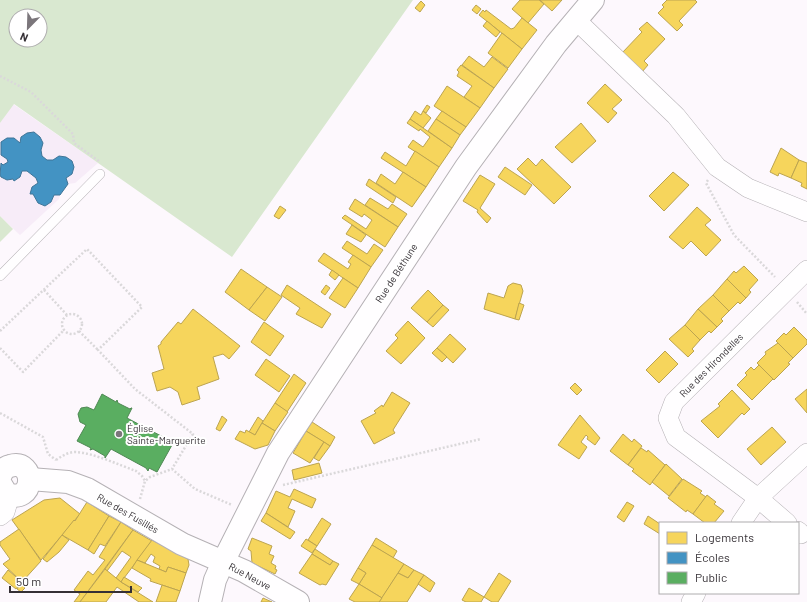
<svg xmlns="http://www.w3.org/2000/svg" width="807" height="602" font-family="Barlow,sans-serif">
  <style>
    .education { fill: #f7ecf8 }
    .green { fill: #d9e8d0; fill-rule: evenodd }
    .homes { fill: #f6d55c; stroke: #bca450 }
    .schools { fill: #4393c3; stroke: #3f7598 }
    .public { fill: #5aae61; stroke: #4f8854 }
    .lines { fill: none; stroke-linecap: round; stroke-linejoin: round }
    .lane-casing { stroke: #b5b1b5; stroke-width: 10 }
    .street-casing { stroke: #b5b1b5; stroke-width: 20 }
    .secondary-casing { stroke: #b5b1b5; stroke-width: 24 }
    .path { stroke: #dad8da; stroke-width: 2.5; stroke-dasharray: 2 2; stroke-linecap: butt }
    .lane { stroke: #fffeff; stroke-width: 9 }
    .street { stroke: #fffeff; stroke-width: 19 }
    .secondary { stroke: #fffeff; stroke-width: 22 }
    .poi-dot { fill: #7b767b; stroke: #fff; stroke-width: 1.5 }
    .labels { text-anchor: middle; dominant-baseline: central; stroke-width: 4; stroke-linejoin: round; paint-order: stroke }
    .street-label { font-size: 10px; fill: #353035; stroke: #fff }
    .poi-label { font-size: 10px; fill: #353035; stroke: #fff; text-anchor: start }
  </style>
  <rect width="100%" height="100%" fill="#fdf8fd"/>
  <path class="education" d="M13 104 98 163 75 183 68 184 60 195 59 199 20 235 0 216V123Z"/>
  <g class="green">
    <path d="M0 0H413L232 257 14 104 0 123ZM16 16H40V40H16Z"/>
    <path d="M0 216 13 229 0 242Z"/>
  </g>
  <g class="homes">
    <path d="M520 0H539L544 4 528 23 512 9Z"/>
    <path d="M540 0H562L552 11Z"/>
    <path d="M667 0H695L697 2 679 21 683 25 677 31 658 13 664 7 662 5Z"/>
    <path d="M421 1 425 5 420 12 415 8Z"/>
    <path d="M476 5 481 9 477 14 472 10Z"/>
    <path d="M483 10 485 12 486 10 511 29 514 28 522 18 537 30 522 49 479 15Z"/>
    <path d="M487 21 500 32 496 37 483 26Z"/>
    <path d="M647 22 665 39 644 61 648 65 642 72 622 53 642 32 639 29Z"/>
    <path d="M502 33 522 49 508 68 488 53Z"/>
    <path d="M469 56 484 67 492 57 508 69 494 88 462 65Z"/>
    <path d="M461 65 494 88 480 108 464 97 472 86 457 76 459 72 457 70Z"/>
    <path d="M605 84 622 100 612 109 617 113 608 123 587 103Z"/>
    <path d="M447 86 480 108 466 127 434 106Z"/>
    <path d="M427 105 430 107 426 113 423 111Z"/>
    <path d="M415 111 421 115 423 111 431 118 423 128 410 119Z"/>
    <path d="M442 111 466 127 460 135 436 119Z"/>
    <path d="M410 119 452 148 439 167 408 147 413 140 423 147 430 137 420 129 419 131 407 123Z"/>
    <path d="M436 119 460 135 452 148 428 131Z"/>
    <path d="M581 123 596 141 572 163 555 147Z"/>
    <path d="M781 148 799 160 791 178 779 173 778 176 770 172Z"/>
    <path d="M415 151 439 167 426 187 381 158 385 152 406 166Z"/>
    <path d="M528 158 536 166 542 159 571 187 554 204 517 169Z"/>
    <path d="M799 160 807 163V189L801 186 802 183 791 178Z"/>
    <path d="M505 167 532 185 525 195 498 177Z"/>
    <path d="M403 172 426 187 412 207 376 183 381 174 395 184Z"/>
    <path d="M673 172 689 185 664 211 649 196Z"/>
    <path d="M480 175 495 184 480 208 491 218 487 223 477 212 478 210 463 201Z"/>
    <path d="M369 179 396 197 393 203 366 185Z"/>
    <path d="M370 198 388 209 392 204 407 214 398 227 365 205Z"/>
    <path d="M355 199 398 227 385 247 342 218 345 215 366 229 372 220 364 214 362 217 349 209Z"/>
    <path d="M280 206 286 210 279 219 274 216Z"/>
    <path d="M697 207 711 220 705 225 721 240 706 256 691 241 683 249 669 237Z"/>
    <path d="M352 225 366 235 361 242 346 234Z"/>
    <path d="M347 241 367 254 374 244 383 250 371 267 342 248Z"/>
    <path d="M324 253 348 269 351 264 348 262 353 255 371 267 358 288 318 261Z"/>
    <path d="M744 266 758 280 749 290 751 292 746 298 727 279 734 271 736 273Z"/>
    <path d="M241 269 267 287 249 310 225 292Z"/>
    <path d="M332 270 339 275 335 280 329 275Z"/>
    <path d="M343 278 358 288 345 308 329 298Z"/>
    <path d="M727 279 746 298 740 304 738 302 729 311 713 295Z"/>
    <path d="M513 283 521 285 523 291 515 319 484 309 488 293 504 298 508 286Z"/>
    <path d="M287 285 331 314 322 328 296 314 300 308 281 295Z"/>
    <path d="M326 285 330 288 325 295 321 292Z"/>
    <path d="M267 287 282 297 265 321 249 310Z"/>
    <path d="M428 290 443 305 427 322 411 308Z"/>
    <path d="M713 295 729 311 721 319 723 321 717 327 698 309Z"/>
    <path d="M519 303 524 305 519 320 515 319Z"/>
    <path d="M443 305 449 310 433 327 427 322Z"/>
    <path d="M193 309 240 346 229 359 223 354 213 357 219 379 197 387 200 399 182 405 178 392 170 387 157 391 152 373 164 369 158 346 161 344V342L178 322 181 324Z"/>
    <path d="M698 309 717 327 711 333 709 331 700 340 685 325Z"/>
    <path d="M408 321 425 338 401 364 386 351 398 338 395 335Z"/>
    <path d="M264 322 284 336 270 356 251 342Z"/>
    <path d="M685 325 700 340 692 349 694 351 688 357 669 339Z"/>
    <path d="M794 327 807 340V344L793 358 776 341 784 333 786 335Z"/>
    <path d="M450 334 466 349 453 363 437 348Z"/>
    <path d="M778 343 793 358 788 363 790 364 774 380 757 363 766 354 765 352Z"/>
    <path d="M437 348 447 357 442 362 432 353Z"/>
    <path d="M665 351 678 364 659 383 646 370Z"/>
    <path d="M266 359 290 376 279 392 255 375Z"/>
    <path d="M759 365 773 379 752 400 737 385 747 375 745 373 751 367 754 370Z"/>
    <path d="M294 374 306 383 287 412 275 403Z"/>
    <path d="M575 383 582 390 577 395 570 388Z"/>
    <path d="M807 389V413L795 399Z"/>
    <path d="M732 390 750 409 744 415 742 413 718 438 701 421 720 406 718 404Z"/>
    <path d="M392 392 410 403 393 430 395 433 374 444 361 421 376 413 374 411 382 405 383 407Z"/>
    <path d="M275 403 288 412 275 431 262 423Z"/>
    <path d="M580 415 600 438 595 445 587 439 588 437 586 435 581 442 587 447 579 459 558 445Z"/>
    <path d="M222 416 227 420 220 431 216 429Z"/>
    <path d="M258 417 263 421 255 435 249 432Z"/>
    <path d="M312 422 335 437 330 446 306 431Z"/>
    <path d="M262 423 275 431 268 445 255 449 235 439 240 431 245 433 246 430 255 435Z"/>
    <path d="M772 427 786 442 761 465 747 449Z"/>
    <path d="M306 431 324 442 310 463 293 453Z"/>
    <path d="M623 434 632 442 634 439 642 446 628 465 610 451Z"/>
    <path d="M324 442 330 446 319 461 314 458Z"/>
    <path d="M641 448 647 452 648 450 665 465 650 485 632 471 634 469 628 465Z"/>
    <path d="M319 463 322 473 294 480 292 470Z"/>
    <path d="M666 464 682 479 669 496 652 482Z"/>
    <path d="M683 479 702 491 700 493 706 497 693 514 687 510 686 512 668 498Z"/>
    <path d="M294 489 316 499 312 508 292 499 288 508 295 511 288 527 266 513 276 491 290 497Z"/>
    <path d="M707 495 716 502 714 504 724 511 714 523H705L693 514Z"/>
    <path d="M60 498 80 514 41 560 12 520 44 500Z"/>
    <path d="M87 502 109 516 88 550 62 535 74 520 75 521Z"/>
    <path d="M627 502 634 506 624 522 617 517Z"/>
    <path d="M266 513 295 532 290 539 261 521Z"/>
    <path d="M109 516 121 522 105 546 100 544 94 554 88 550Z"/>
    <path d="M648 516 660 524V534L644 524Z"/>
    <path d="M322 518 331 524 317 546 308 540Z"/>
    <path d="M121 522 133 530 80 602H74L80 594 74 590 88 571 93 575 105 560 99 557Z"/>
    <path d="M19 529 41 561 22 582 3 564 10 559 0 545V542Z"/>
    <path d="M133 530 152 541 121 582 116 578 131 557 122 551 107 571 105 569Z"/>
    <path d="M62 535 69 540 59 552 47 562 43 559Z"/>
    <path d="M252 538 272 546 269 554 274 556 271 563 276 566 275 569 277 570 275 574 252 563 251 551 248 549Z"/>
    <path d="M376 538 397 551 393 558 372 545Z"/>
    <path d="M306 539 317 546 312 553 301 546Z"/>
    <path d="M152 540 188 559 189 565 186 573 168 567 166 572 159 569 160 566 153 562 155 557 151 554 145 563 137 560Z"/>
    <path d="M372 545 404 564 382 598 359 584 366 573 358 568Z"/>
    <path d="M315 549 333 561 330 565 312 554Z"/>
    <path d="M312 554 330 565 333 561 339 564 326 585 322 584 320 585 299 573Z"/>
    <path d="M137 560 166 572 168 567 186 573 180 591 150 581 151 579 132 568Z"/>
    <path d="M404 564 414 570 408 578 398 573Z"/>
    <path d="M358 568 366 573 359 584 351 580Z"/>
    <path d="M105 569 121 582 153 602H139L117 587 106 602H80Z"/>
    <path d="M8 570 22 582 16 589 2 578Z"/>
    <path d="M414 570 424 575 407 602H379L398 573 408 578Z"/>
    <path d="M499 573 511 581 498 602H492L484 597Z"/>
    <path d="M424 575 435 583 430 592 418 584Z"/>
    <path d="M124 577 142 588 138 592 121 582Z"/>
    <path d="M21 584 25 588 21 592 17 589Z"/>
    <path d="M359 584 382 598 379 602H355L349 599Z"/>
    <path d="M162 585 180 591 176 602H156Z"/>
    <path d="M469 588 484 597 481 602H466L462 600Z"/>
    <path d="M263 598 272 602H261Z"/>
  </g>
  <path class="schools" d="M34 132 40 137 43 143 41 150 42 156 47 160H53L59 156 66 157 72 161 74 167 72 174 66 178 68 184 60 195H54L51 202 45 206 38 203 33 194H30L32 187 38 183 36 178 27 171H22L20 177 14 181 13 179 7 180 1 177 0 175 1 163 3 165 8 162 7 159 1 155V142L7 138H14L20 143 21 137 27 133Z"/>
  <path class="public" d="M102 394 116 402 117 400 118 403 130 409 131 408H132L127 418 163 437H166L164 441 172 445 157 472 149 468 148 471 146 468 111 449 105 458V456L93 449 90 450 91 448 77 441 86 425 80 422 78 414 81 408 87 407 94 410Z"/>
  <g class="lines">
    <defs>
      <path id="lane" d="M0 276 100 174"/>
      <g id="street">
        <path d="M576 20 676 116 717 167 748 188 807 212"/>
        <path d="M0 516 5 512 10 495"/>
        <path d="M741 523 758 498 807 453"/>
        <path d="M787 523 758 498 676 437 668 418 674 402 807 270"/>
        <path d="M798 531 801 534"/>
        <path d="M691 602 696 593"/>
      </g>
      <g id="secondary">
        <path d="M0 477C2 471 5 467 10 466 37 458 35 507 6 493L0 483"/>
        <path d="M30 479 68 482 87 489 182 544 244 571 298 602"/>
        <path d="M210 602 215 580 223 562 278 453 466 167 556 44 593 0"/>
      </g>
    </defs>
    <use href="#lane" class="lane-casing"/>
    <use href="#street" class="street-casing"/>
    <use href="#secondary" class="secondary-casing"/>
    <g class="path">
      <path d="M0 76 31 92 73 134 74 143 100 162"/>
      <path d="M708 180 706 183 734 235 775 277"/>
      <path d="M44 290 67 315"/>
      <path d="M797 302 807 314"/>
      <circle cx="72" cy="324" r="10"/>
      <path d="M0 331 87 249 142 307 98 350 135 389 193 434 172 469"/>
      <path d="M79 331 98 350"/>
      <path d="M0 348 23 372 64 330"/>
      <path d="M0 413 43 437 48 454 56 460"/>
      <path d="M56 460C62 456 68 452 76 452 94 453 119 465 136 471L142 476 145 481 150 477 172 469 195 489 232 505"/>
      <path d="M283 485 481 439"/>
      <path d="M140 499 145 481"/>
    </g>
    <use href="#lane" class="lane"/>
    <use href="#street" class="street"/>
    <use href="#secondary" class="secondary"/>
  </g>
  <circle class="poi-dot" cx="119" cy="434" r="4"/>
  <g class="labels">
    <g class="street-label">
      <text transform="translate(396 273) rotate(-57)">Rue de Béthune</text>
      <text transform="translate(711 365) rotate(-45)">Rue des Hirondelles</text>
      <text transform="translate(128 513) rotate(30)">Rue des Fusillés</text>
      <text transform="translate(250 576) rotate(28)">Rue Neuve</text>
    </g>
    <g class="poi-label">
      <text x="127" y="428">Église<tspan x="127" dy="12">Sainte-Marguerite</tspan></text>
    </g>
  </g>
  <rect x="659" y="522" width="140" height="72" fill="#ffffff" stroke="#aeacae"/>
  <rect x="667" y="532" width="20" height="12" fill="#f6d55c" stroke="#aeacae"/>
  <text x="695" y="542" font-size="12" fill="#353035">Logements</text>
  <rect x="667" y="552" width="20" height="12" fill="#4393c3" stroke="#aeacae"/>
  <text x="695" y="562" font-size="12" fill="#353035">Écoles</text>
  <rect x="667" y="572" width="20" height="12" fill="#5aae61" stroke="#aeacae"/>
  <text x="695" y="582" font-size="12" fill="#353035">Public</text>
  <g transform="translate(28 28) rotate(203)"><circle r="19" fill="#ffffff" stroke="#aeacae"/>
  <path d="M0-3L7 15L0 10L-7 15Z" fill="#7b767b"/>
  <text y="-6" font-size="11" font-weight="bold" text-anchor="middle" fill="#353035">N</text>
  </g>
  <path d="M10 586v6h121v-6" fill="none" stroke="#353035" stroke-width="2"/>
  <text x="16" y="586" font-size="12" fill="#353035" stroke="#ffffff" stroke-width="3" paint-order="stroke">50 m</text>
</svg>
